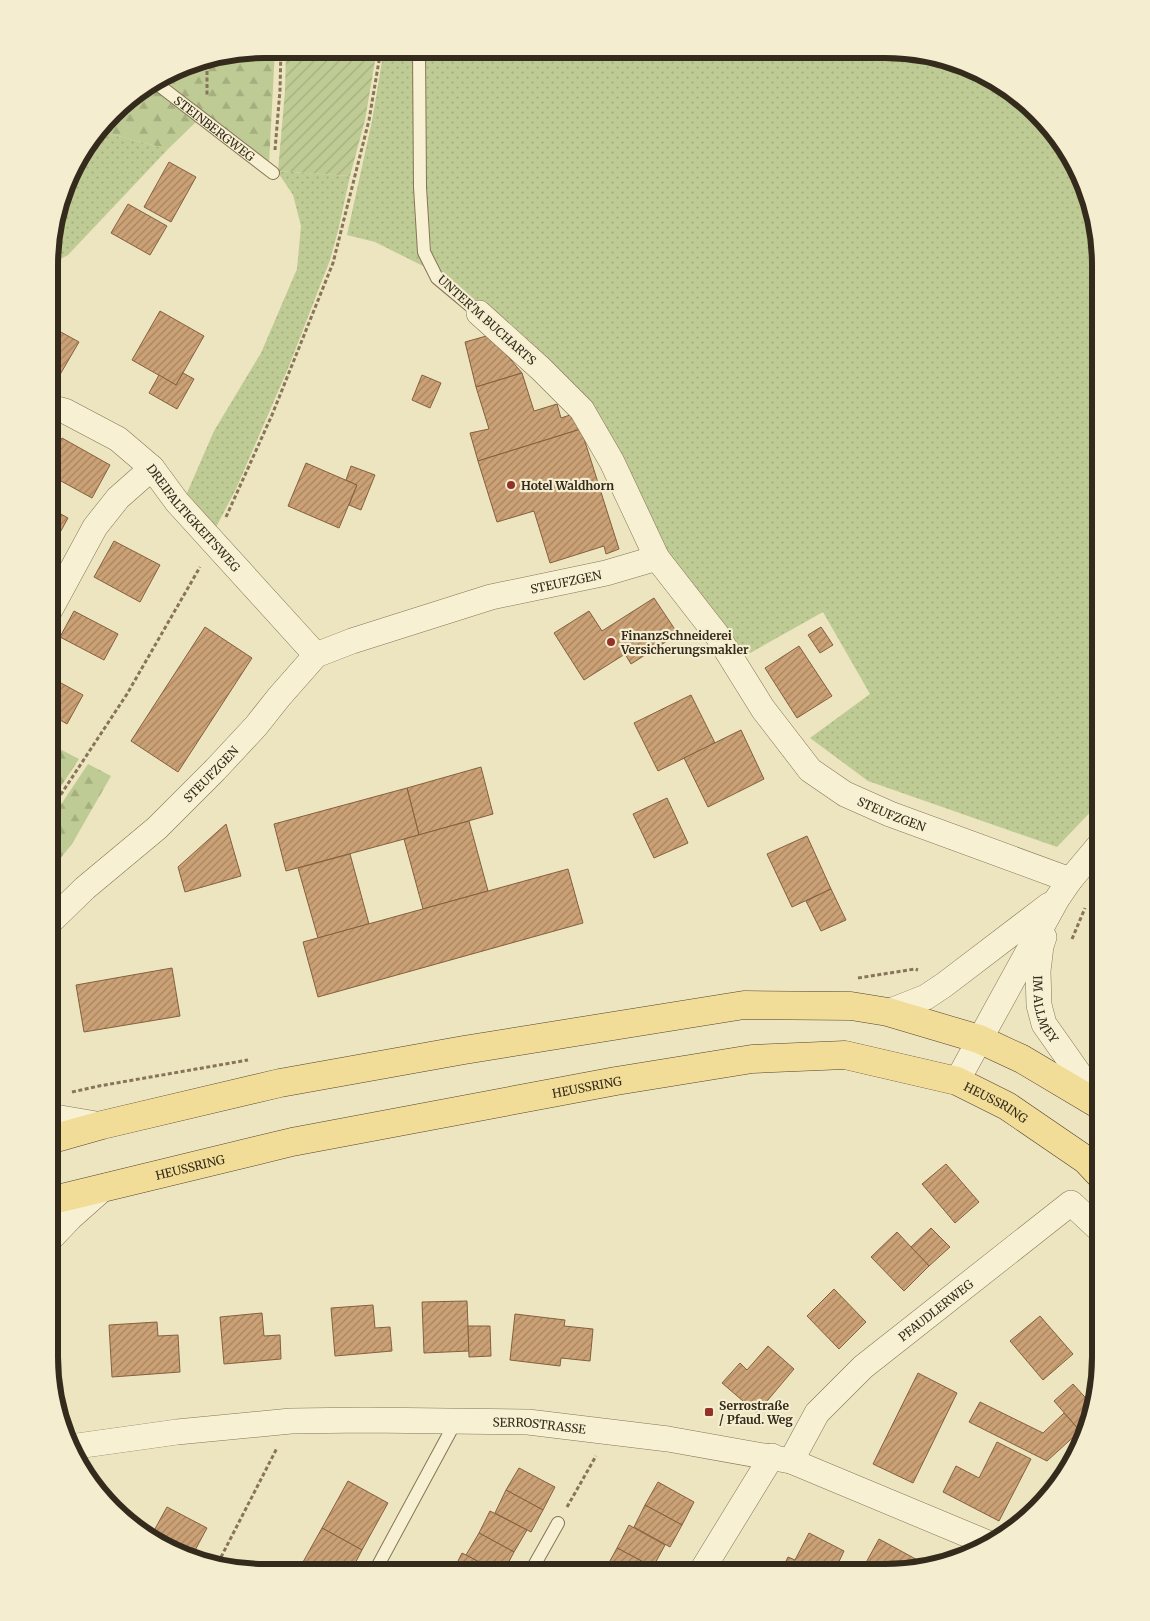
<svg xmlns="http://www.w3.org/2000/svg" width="1150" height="1621" font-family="Merriweather,serif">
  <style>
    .grass { fill: url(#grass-dots) }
    .forest { fill: url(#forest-firs) }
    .garden { fill: url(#garden-furrows) }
    .building { fill: url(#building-hatch); stroke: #84613e }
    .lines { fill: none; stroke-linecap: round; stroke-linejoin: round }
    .service-casing { stroke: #867558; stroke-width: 14 }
    .minor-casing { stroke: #867558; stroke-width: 26 }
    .primary-casing { stroke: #53422d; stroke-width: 29 }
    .path { stroke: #867558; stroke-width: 3; stroke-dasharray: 4 2.5; stroke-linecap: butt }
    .service { stroke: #f8f0d3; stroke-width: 12 }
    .minor { stroke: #f8f0d3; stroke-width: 25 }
    .primary { stroke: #f1dd97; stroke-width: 28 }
    .poi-dot { fill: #943229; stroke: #f5edcf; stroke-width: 2 }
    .labels { text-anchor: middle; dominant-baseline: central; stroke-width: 4.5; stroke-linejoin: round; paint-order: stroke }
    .street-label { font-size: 12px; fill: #352b1c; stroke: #f5edcf }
    .poi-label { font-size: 12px; font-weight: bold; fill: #352b1c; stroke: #f5edcf; text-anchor: start }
    .rim { fill: none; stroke: #352b1c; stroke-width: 6 }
  </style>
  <defs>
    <pattern id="grass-dots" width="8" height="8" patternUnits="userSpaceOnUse" patternTransform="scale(1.25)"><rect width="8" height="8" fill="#bfcb94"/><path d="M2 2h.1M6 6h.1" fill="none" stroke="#a5ae7f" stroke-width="1.8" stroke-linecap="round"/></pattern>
    <pattern id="forest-firs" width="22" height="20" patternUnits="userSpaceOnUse" patternTransform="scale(1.25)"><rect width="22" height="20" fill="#bfcb94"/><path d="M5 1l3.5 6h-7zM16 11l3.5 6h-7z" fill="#a5ae7f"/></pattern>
    <pattern id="garden-furrows" width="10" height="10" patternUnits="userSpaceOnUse" patternTransform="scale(1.25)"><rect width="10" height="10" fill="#bfcb94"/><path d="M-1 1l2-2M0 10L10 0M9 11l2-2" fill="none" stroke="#a5ae7f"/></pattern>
    <pattern id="building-hatch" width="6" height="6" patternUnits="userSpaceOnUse" patternTransform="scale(1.25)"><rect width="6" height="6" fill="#cba176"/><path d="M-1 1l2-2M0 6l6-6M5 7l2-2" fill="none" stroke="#a68360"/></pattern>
  </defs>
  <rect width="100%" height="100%" fill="#ede4c0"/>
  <g class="grass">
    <path d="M384 49H414L427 268 375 242 347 235 372 121Z"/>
    <path d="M425 49 914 51 968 65 1017 93 1079 169 1101 264V801L1057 847 868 781 810 738 870 694 823 612 743 657 665 555 617 460 443 276 431 251 425 186Z"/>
    <path d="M99 131 168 149 68 255 51 264V236L78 157Z"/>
    <path d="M277 171 350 176 338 231 330 260 289 366 236 489 213 533 183 502 214 431 261 353 297 269 301 226 293 195Z"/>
  </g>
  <g class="forest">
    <path d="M264 49H275L269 164 203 113 196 122 168 149 99 131 122 102 195 60Z"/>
    <path d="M50 744 79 759 50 803Z"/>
    <path d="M88 764 111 776 72 844 50 871V821Z"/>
  </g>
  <path class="garden" d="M286 49H377L365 120 350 176 278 171 285 91Z"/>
  <g class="building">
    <path d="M169 162 196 177 171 222 144 207Z"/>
    <path d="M128 204 167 226 150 255 111 233Z"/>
    <path d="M160 311 204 336 176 385 132 360Z"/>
    <path d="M50 326 79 342 58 378 50 373Z"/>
    <path d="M490 335 522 373 476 387 465 342Z"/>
    <path d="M183 373 194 379 177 409 149 393 159 375 176 385Z"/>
    <path d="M522 373 534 411 557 404 561 418 576 413 581 429 478 461 470 433 489 429 476 387Z"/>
    <path d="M422 375 441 383 430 408 412 400Z"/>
    <path d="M581 429 619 549 606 554 604 546 550 563 534 511 497 522 478 461Z"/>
    <path d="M62 438 110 465 92 498 50 475V459Z"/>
    <path d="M306 463 357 485 339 528 288 506Z"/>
    <path d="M351 466 375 475 361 510 349 505 357 485 346 480Z"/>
    <path d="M50 508 68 518 52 547 50 546Z"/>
    <path d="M114 541 160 565 140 602 94 577Z"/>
    <path d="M654 598 678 634 631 664 625 654 584 680 554 633 589 611 602 631Z"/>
    <path d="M74 611 118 634 104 660 60 637Z"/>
    <path d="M205 627 252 658 178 772 131 741Z"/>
    <path d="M821 627 833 645 820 653 808 635Z"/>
    <path d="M799 646 832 696 797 718 765 668Z"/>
    <path d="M50 677 83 695 67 724 50 714Z"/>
    <path d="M691 695 715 743 658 771 634 723Z"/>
    <path d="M741 730 764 779 708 807 684 758Z"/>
    <path d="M481 767 493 814 419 835 407 788Z"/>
    <path d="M407 788 419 835 286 871 274 824Z"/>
    <path d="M667 798 688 843 654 858 633 814Z"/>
    <path d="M469 821 488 891 423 909 404 839Z"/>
    <path d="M226 824 241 876 185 892 178 867Z"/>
    <path d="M807 836 831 889 792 907 767 854Z"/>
    <path d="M350 854 369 924 318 938 298 868Z"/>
    <path d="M568 869 583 923 318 997 303 942Z"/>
    <path d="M831 889 846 920 821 931 806 901Z"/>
    <path d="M172 968 180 1016 84 1032 76 985Z"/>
    <path d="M946 1164 979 1202 955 1223 922 1184Z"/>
    <path d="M931 1228 950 1247 929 1266 911 1247Z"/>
    <path d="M897 1232 929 1266 904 1291 871 1257Z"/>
    <path d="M834 1289 866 1322 839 1349 807 1316Z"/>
    <path d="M467 1301 469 1351 424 1353 422 1302Z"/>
    <path d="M373 1305 375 1328 390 1327 392 1351 335 1356 331 1308Z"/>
    <path d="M262 1313 264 1336 280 1335 281 1359 224 1364 220 1317Z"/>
    <path d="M515 1314 565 1320 564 1326 593 1329 590 1361 561 1358 560 1366 510 1360Z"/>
    <path d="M1040 1316 1073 1354 1043 1380 1010 1341Z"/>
    <path d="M157 1322 158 1336 178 1335 180 1372 112 1377 109 1325Z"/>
    <path d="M468 1326H490L491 1356 469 1357Z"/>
    <path d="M768 1346 794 1369 757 1413 722 1383 740 1363 747 1370Z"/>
    <path d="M918 1373 957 1393 913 1483 873 1464Z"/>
    <path d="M1073 1384 1094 1407 1091 1421 1080 1431 1054 1401Z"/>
    <path d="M980 1402 1043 1433 1064 1413 1080 1431 1047 1461 969 1422Z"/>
    <path d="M997 1442 1031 1459 999 1521 943 1492 956 1466 979 1478Z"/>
    <path d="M519 1468 555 1487 543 1510 506 1490Z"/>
    <path d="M348 1481 388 1503 362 1550 322 1528Z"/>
    <path d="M658 1482 694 1502 682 1525 645 1505Z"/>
    <path d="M506 1490 543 1510 531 1532 495 1513Z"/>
    <path d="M645 1505 682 1525 670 1547 634 1527Z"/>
    <path d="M167 1507 207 1528 193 1554 150 1538Z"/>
    <path d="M490 1511 527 1530 514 1552 479 1533Z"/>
    <path d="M629 1525 665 1545 653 1567 617 1548Z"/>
    <path d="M322 1528 362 1550 351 1571H298Z"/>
    <path d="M479 1533 514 1552 504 1571H496L466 1555Z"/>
    <path d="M809 1533 844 1551 834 1572H781L788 1557 795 1560Z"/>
    <path d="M879 1539 923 1563 886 1572H871L863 1568Z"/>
    <path d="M617 1548 653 1567 651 1572 605 1570Z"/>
    <path d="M462 1553 466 1555 496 1571H453Z"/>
  </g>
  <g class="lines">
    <defs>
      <g id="service">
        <path d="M419 49 420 187 424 252 437 278 479 313"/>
        <path id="s1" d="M156 83 273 173"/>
        <path d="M375 1571 456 1421"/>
        <path d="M531 1571 558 1523"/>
      </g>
      <g id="minor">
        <path d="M479 313 541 369 582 410 612 462 657 558"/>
        <path id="s2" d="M50 407 65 411 118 439 152 468 177 502 316 655"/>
        <path d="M50 610 95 527 118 498 152 468"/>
        <path id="s3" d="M49 923 85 888 157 828 215 770 256 726 279 697 316 655 352 641 491 597 606 573 657 558 717 635 763 709 810 770 845 794 890 814 1070 880"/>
        <path id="s4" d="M1044 937 1041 946 1038 971 1039 1005 1044 1024 1101 1105"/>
        <path d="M888 1012 926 997 944 985 1049 905"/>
        <path d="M957 1081 1057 899 1070 880 1101 843"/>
        <path d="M49 1116 102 1125"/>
        <path d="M49 1240 70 1218 106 1186"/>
        <path id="s5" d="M70 1447 177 1432 291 1421 365 1420 528 1422 668 1439 791 1461 990 1544"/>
        <path id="s6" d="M791 1461 817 1413 863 1367 1071 1203 1101 1231"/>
        <path d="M701 1572 772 1456"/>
      </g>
      <g id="primary">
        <path d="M49 1140 102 1125 280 1083 464 1050 744 1005 851 1006 888 1012 979 1039 1022 1059 1101 1106"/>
        <path id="s7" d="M49 1201 292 1142 616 1081 752 1059 845 1055 957 1081 1007 1106 1086 1160 1101 1176"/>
      </g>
    </defs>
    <use href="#service" class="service-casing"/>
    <use href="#minor" class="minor-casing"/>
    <use href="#primary" class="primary-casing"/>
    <g class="path">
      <path d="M207 58V97"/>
      <path d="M275 150 280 90 281 49"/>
      <path d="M226 517 272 415 333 263 369 120 381 49"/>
      <path d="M50 811 127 694 200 567"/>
      <path d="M1072 939 1085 908"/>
      <path d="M858 978 915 969 918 970"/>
      <path d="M72 1092 99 1086 248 1060"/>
      <path d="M567 1507 596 1456"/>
      <path d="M218 1563 277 1448"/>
    </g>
    <use href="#service" class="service"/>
    <use href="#minor" class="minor"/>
    <use href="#primary" class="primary"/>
  </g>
  <g class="poi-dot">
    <circle cx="511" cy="485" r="5"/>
    <circle cx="611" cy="642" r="5"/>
    <rect x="704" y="1407" width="10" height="10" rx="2.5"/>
  </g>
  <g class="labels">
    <g class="street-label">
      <text stroke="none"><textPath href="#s1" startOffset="74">STEINBERGWEG</textPath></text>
      <text transform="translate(487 320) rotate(42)">UNTER'M BUCHARTS</text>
      <text stroke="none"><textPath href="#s2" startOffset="185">DREIFALTIGKEITSWEG</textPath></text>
      <text stroke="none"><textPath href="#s3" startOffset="640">STEUFZGEN</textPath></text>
      <text stroke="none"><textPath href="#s3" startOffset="220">STEUFZGEN</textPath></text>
      <text stroke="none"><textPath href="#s3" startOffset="1089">STEUFZGEN</textPath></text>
      <text stroke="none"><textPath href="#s4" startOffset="74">IM ALLMEY</textPath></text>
      <text stroke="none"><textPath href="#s7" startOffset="550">HEUSSRING</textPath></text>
      <text stroke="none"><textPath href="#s7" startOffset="970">HEUSSRING</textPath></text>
      <text stroke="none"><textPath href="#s7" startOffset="145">HEUSSRING</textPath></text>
      <text stroke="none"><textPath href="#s6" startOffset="212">PFAUDLERWEG</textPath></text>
      <text stroke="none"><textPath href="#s5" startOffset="471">SERROSTRASSE</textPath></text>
    </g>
    <g class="poi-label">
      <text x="521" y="485">Hotel Waldhorn</text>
      <text x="621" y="635">FinanzSchneiderei<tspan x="621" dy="14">Versicherungsmakler</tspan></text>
      <text x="719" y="1405">Serrostraße<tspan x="719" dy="14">/ Pfaud. Weg</tspan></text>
    </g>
  </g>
  <path d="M0 0H1150V1621H0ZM265 58H885A207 207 0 0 1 1092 265V1357A207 207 0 0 1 885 1564H265A207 207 0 0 1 58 1357V265A207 207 0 0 1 265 58Z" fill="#f5edcf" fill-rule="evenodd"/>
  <path class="rim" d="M265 58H885A207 207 0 0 1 1092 265V1357A207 207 0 0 1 885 1564H265A207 207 0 0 1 58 1357V265A207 207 0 0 1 265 58Z"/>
</svg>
